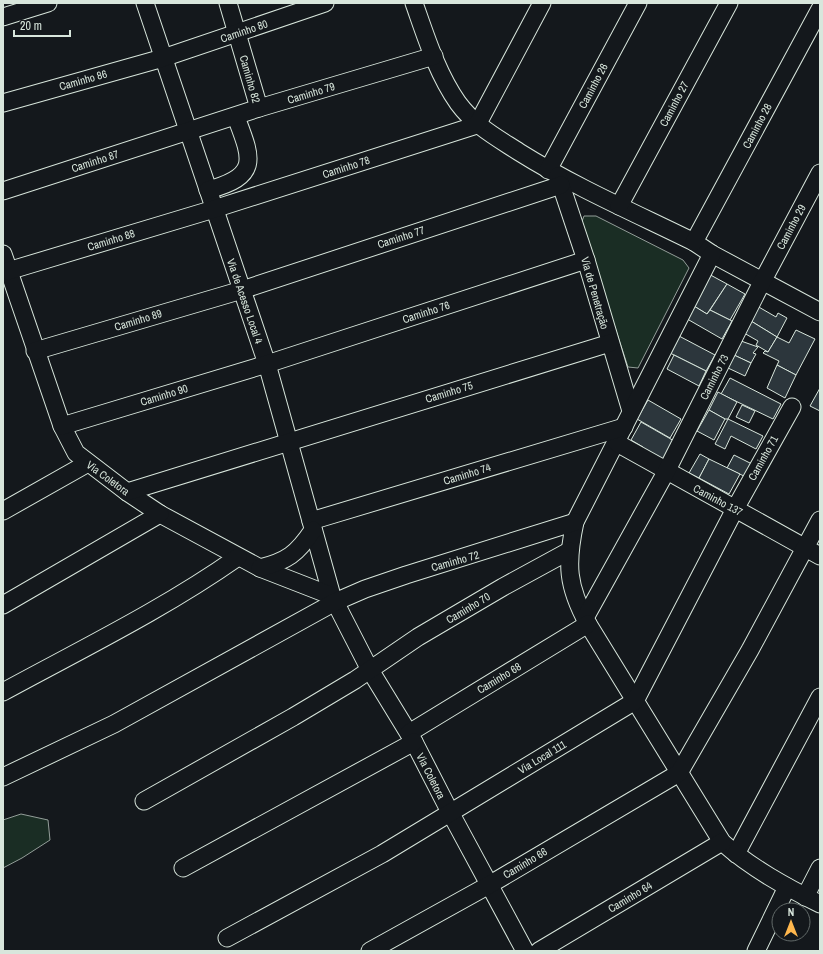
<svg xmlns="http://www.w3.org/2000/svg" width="823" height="954" font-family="'Archivo Narrow',sans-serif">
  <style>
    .green { fill: #1a2d24; stroke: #939e99 }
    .building { fill: #2c363c; stroke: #d8e6dc }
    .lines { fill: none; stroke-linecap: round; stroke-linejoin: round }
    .street-casing { stroke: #d8e6dc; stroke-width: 19 }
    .street { stroke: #14181c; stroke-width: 17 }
    .labels { text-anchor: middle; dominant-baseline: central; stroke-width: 3; stroke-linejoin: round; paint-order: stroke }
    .street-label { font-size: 11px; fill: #d8e6dc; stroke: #14181c }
  </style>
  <rect width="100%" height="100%" fill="#14181c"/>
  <g class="green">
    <path d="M584 216H596L683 260 689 268 638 368 628 367 581 224Z"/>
    <path d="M21 814 48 820 50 840 22 858 3 868V820Z"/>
  </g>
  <g class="building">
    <path d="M705 272 727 284 707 314 689 303Z"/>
    <path d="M727 284 745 294 730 320 710 310Z"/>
    <path d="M689 303 707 314 710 310 732 321 722 339 682 316Z"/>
    <path d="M757 306 776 317 778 313 787 318 777 337 751 321Z"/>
    <path d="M751 321 777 337 768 352 756 345 758 341 744 333Z"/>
    <path d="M796 330 815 339 796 375 777 365 779 361 763 353 765 351 768 352 777 337 789 343Z"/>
    <path d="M679 336 715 355 706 371 670 353Z"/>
    <path d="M741 341 758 347 753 353 756 354 751 363 734 355Z"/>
    <path d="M674 355 706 371 699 386 667 369Z"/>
    <path d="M734 355 751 363 745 376 728 368Z"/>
    <path d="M777 365 796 375 785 398 767 388Z"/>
    <path d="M730 378 781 404 773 419 721 394Z"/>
    <path d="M820 388V411L810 406Z"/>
    <path d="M718 392 737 402 728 419H725L709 410Z"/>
    <path d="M648 400 681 419 670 438 637 419Z"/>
    <path d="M742 405 755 411 749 423 736 417Z"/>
    <path d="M709 410 725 419 714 440 697 431Z"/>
    <path d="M728 419 763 436 756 449 731 436 725 449 715 444Z"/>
    <path d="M641 422 676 442 666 461 640 451 643 447 631 440Z"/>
    <path d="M700 454 709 459 699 478 689 473Z"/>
    <path d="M734 455 752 464 746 477 727 468Z"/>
    <path d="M709 459 740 474 729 494 699 478Z"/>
  </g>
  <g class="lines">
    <defs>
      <g id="street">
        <path d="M145 3 267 364 332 596 370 670 414 742 450 812 525 951"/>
        <path d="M228 3 259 108"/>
        <path d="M414 3C426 37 437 73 458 103 475 126 496 137 519 152 575 187 635 213 694 242L712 254 820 312"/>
        <path d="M3 17 48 3"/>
        <path d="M3 103 163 58 325 3"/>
        <path d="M548 170 638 3"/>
        <path d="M558 176 586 260 631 411"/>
        <path d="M208 190C260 176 252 159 236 117"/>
        <path d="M3 191 259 108 434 56"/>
        <path d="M619 206 729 3"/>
        <path d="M694 242 820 9"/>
        <path d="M3 254 62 426 76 453 127 492 160 514 260 568 332 596"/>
        <path d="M712 254 575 522C566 564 567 586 588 624L722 842C751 868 786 887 820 904"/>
        <path d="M8 271 214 209 477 125 542 3"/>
        <path d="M35 351 242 290 561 185"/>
        <path d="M62 426 267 364 586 260"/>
        <path d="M617 443 820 556"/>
        <path d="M127 492 610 343"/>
        <path d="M3 511 88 463"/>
        <path d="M311 521 624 427"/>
        <path d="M260 568C287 561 297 554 313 530"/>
        <path d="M3 605 160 514"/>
        <path d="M585 618 666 472 762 282 820 173"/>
        <path d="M3 692C82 649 164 609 238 557"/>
        <path d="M409 733 588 624"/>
        <path d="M3 777 114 724 335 602 365 589 406 575 575 522"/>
        <path d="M144 801 293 717 355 680 418 637 503 587 569 551"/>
        <path d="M736 854 820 697"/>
        <path d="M183 868 414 742"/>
        <path d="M805 897 820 868"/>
        <path d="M227 938 382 854 635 701 735 509 792 407"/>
        <path d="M370 951 489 885 679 773 750 650 820 520"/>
        <path d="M539 951 722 842"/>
        <path d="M756 951 787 887"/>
      </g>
    </defs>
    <use href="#street" class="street-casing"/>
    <use href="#street" class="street"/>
  </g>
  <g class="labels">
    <g class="street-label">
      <text transform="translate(244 31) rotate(-19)">Caminho 80</text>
      <text transform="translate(250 79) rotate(74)">Caminho 82</text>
      <text transform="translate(83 80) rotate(-16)">Caminho 86</text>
      <text transform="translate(593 86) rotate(-62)">Caminho 26</text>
      <text transform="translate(311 93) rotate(-17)">Caminho 79</text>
      <text transform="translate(674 104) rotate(-62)">Caminho 27</text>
      <text transform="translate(757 126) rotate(-62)">Caminho 28</text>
      <text transform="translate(95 161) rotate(-18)">Caminho 87</text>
      <text transform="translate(346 167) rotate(-18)">Caminho 78</text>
      <text transform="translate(791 227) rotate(-62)">Caminho 29</text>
      <text transform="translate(401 237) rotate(-18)">Caminho 77</text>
      <text transform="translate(111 240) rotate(-17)">Caminho 88</text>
      <text transform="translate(595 293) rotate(74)">Via de Penetração</text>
      <text transform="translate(245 301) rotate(71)">Via de Acesso Local 4</text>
      <text transform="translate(426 312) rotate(-18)">Caminho 76</text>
      <text transform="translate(138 320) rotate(-17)">Caminho 89</text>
      <text transform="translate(714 377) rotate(-63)">Caminho 73</text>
      <text transform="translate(449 392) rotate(-17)">Caminho 75</text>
      <text transform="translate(164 395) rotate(-17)">Caminho 90</text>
      <text transform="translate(763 458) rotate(-61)">Caminho 71</text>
      <text transform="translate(467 474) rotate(-17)">Caminho 74</text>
      <text transform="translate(108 478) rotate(36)">Via Coletora</text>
      <text transform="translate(718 500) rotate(28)">Caminho 137</text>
      <text transform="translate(455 561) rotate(-16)">Caminho 72</text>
      <text transform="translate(468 608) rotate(-31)">Caminho 70</text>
      <text transform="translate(499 678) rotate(-31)">Caminho 68</text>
      <text transform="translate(542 757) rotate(-31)">Via Local 111</text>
      <text transform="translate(431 776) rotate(63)">Via Coletora</text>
      <text transform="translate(525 863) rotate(-31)">Caminho 66</text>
      <text transform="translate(630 897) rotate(-31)">Caminho 64</text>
    </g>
  </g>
  <rect width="823" height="954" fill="none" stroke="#d8e6dc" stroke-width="8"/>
  <g transform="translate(791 922)"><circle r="19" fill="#14181c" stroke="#626a69"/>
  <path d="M0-3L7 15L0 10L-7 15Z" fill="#ffb74d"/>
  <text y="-6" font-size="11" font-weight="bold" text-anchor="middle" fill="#d8e6dc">N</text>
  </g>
  <path d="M14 30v6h56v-6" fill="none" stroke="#d8e6dc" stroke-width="2"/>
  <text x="20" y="30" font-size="12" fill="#d8e6dc" stroke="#14181c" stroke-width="3" paint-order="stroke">20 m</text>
</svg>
